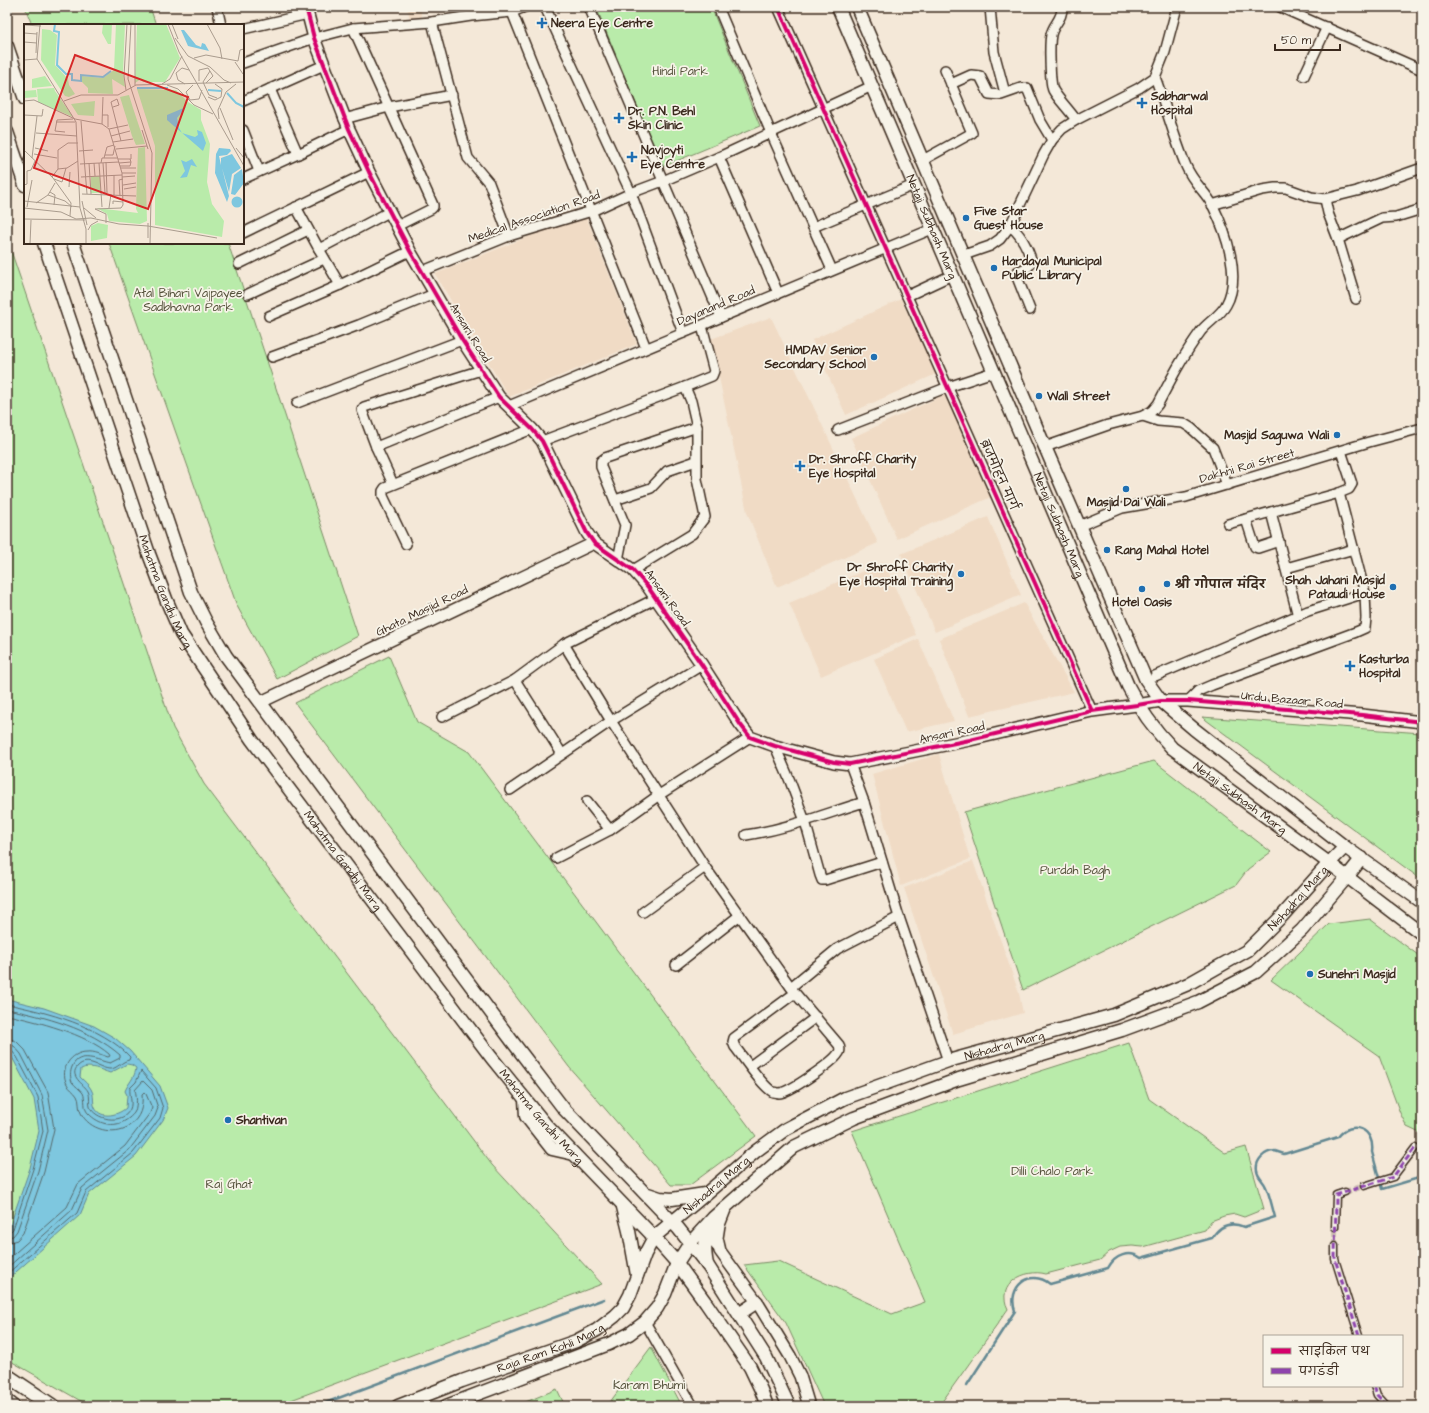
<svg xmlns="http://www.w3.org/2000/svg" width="1429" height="1413" font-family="'Architects Daughter','Playpen Sans Deva',sans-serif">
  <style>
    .built { fill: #f0dbc5 }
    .green { fill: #b9ebaa; stroke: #7a8a64 }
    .water { fill: #7ec7df; stroke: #638892; fill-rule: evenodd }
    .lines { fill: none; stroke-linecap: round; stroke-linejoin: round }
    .shore { stroke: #56696b; stroke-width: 1 }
    .stream { stroke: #638892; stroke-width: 2.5 }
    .pedestrian-tunnel { stroke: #cfc2b3; stroke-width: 6; stroke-dasharray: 6 3; stroke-linecap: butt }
    .pedestrian-casing { stroke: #3b2a1e; stroke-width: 9 }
    .minor-casing { stroke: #3b2a1e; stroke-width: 12 }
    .tertiary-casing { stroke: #3b2a1e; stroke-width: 14 }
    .secondary-casing { stroke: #3b2a1e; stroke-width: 15 }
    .trunk-casing { stroke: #3b2a1e; stroke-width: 17 }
    .pedestrian { stroke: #f7f3e8; stroke-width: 6 }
    .minor { stroke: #f7f3e8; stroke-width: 9 }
    .tertiary { stroke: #f7f3e8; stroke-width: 11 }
    .secondary { stroke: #f7f3e8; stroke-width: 12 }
    .trunk { stroke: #f7f3e8; stroke-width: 14 }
    .quiet { stroke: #8e44ad; stroke-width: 3; stroke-dasharray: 6 3; stroke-linecap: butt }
    .cycleway-casing { stroke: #f7f3e8; stroke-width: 6 }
    .cycleway { stroke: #d6006c; stroke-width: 4 }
    .poi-dot { fill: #1f6fb2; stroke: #f7f3e8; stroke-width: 1.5 }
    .labels { text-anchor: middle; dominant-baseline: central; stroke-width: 3.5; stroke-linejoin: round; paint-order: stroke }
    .poi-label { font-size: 12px; font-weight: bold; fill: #3b2a1e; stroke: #f7f3e8; text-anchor: start }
    .park-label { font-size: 12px; fill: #54513a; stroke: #f7f3e8 }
    .street-label { font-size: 12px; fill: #3b2a1e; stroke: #f7f3e8 }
    .inset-river { fill: none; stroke: #7ec7df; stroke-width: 2 }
    .inset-road { fill: none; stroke: #aa9c8e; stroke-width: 1 }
    .view { fill: #d62828; fill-opacity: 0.15; stroke: #d62828; stroke-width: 2 }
    .inset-edge { fill: none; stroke: #3b2a1e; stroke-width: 2 }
  </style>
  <rect width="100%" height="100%" fill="#f4e8d8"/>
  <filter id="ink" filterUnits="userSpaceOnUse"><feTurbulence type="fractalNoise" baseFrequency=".025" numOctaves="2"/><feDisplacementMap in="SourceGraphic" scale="8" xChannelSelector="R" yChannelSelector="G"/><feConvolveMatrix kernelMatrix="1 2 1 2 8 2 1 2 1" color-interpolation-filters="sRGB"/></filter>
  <g filter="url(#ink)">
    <g class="built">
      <path d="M407 7H420L422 18 410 20Z"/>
      <path d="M585 214 637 344 509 397 435 274Z"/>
      <path d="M901 299 936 374 846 415 812 340Z"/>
      <path d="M771 317 878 543 777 587 747 512 711 339Z"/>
      <path d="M946 394 991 497 897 539 851 438Z"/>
      <path d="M988 517 1021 595 935 632 901 554Z"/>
      <path d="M884 562 916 635 821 676 789 603Z"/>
      <path d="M1024 603 1074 692 969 716 939 639Z"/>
      <path d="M918 639 954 721 906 732 874 659Z"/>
      <path d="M939 754 970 859 901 886 872 774Z"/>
      <path d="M973 861 1019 993 1023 1013 953 1034 904 888Z"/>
    </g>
    <g class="green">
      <path d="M25 7H150L156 25H32Z"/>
      <path d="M596 7H711L760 126 662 167Z"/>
      <path d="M7 239 173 728 204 784 492 1165 602 1284 275 1406H94L79 1400 7 1359Z"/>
      <path d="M109 243H228L358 636 277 679 237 606Z"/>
      <path d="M389 656 417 722 469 752 756 1136 690 1185H671L569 1067 295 703Z"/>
      <path d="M1202 717 1422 733V880Z"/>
      <path d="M1154 761 1271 852 1248 869 1236 885 1023 990 964 812Z"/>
      <path d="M1370 919 1422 958V1134L1407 1127 1400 1113 1379 1056 1271 980 1329 924Z"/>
      <path d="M1129 1043 1149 1099 1225 1153 1246 1147 1264 1209 1244 1217 1235 1214 1224 1216 1211 1221 1205 1230 1143 1247 1132 1246 1120 1247 1109 1252 1100 1260 1046 1274C1025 1268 995 1284 1008 1309L939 1406H824L786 1323 744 1265 778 1261 892 1314 925 1302 852 1131Z"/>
      <path d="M651 1347 682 1406H607Z"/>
      <path d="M557 1389 565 1406H515H516Z"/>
    </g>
    <path class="water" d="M7 999 44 1008 94 1026 115 1038 130 1051 160 1086 168 1108 163 1120 136 1156 89 1194 80 1215 7 1280V1234L30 1168 39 1131 34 1099 13 1059 7 1052ZM127 1064 132 1065 136 1068C135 1078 128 1083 125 1091L127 1095 126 1108C117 1116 98 1120 94 1105 93 1100 94 1093 91 1089 89 1085 84 1081 80 1077L81 1069C90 1064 101 1070 110 1073Z"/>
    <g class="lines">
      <g class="shore">
        <path d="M7 1004C46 1012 102 1026 130 1057L129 1060C122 1061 117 1069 110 1069 100 1069 88 1056 78 1066 68 1076 84 1084 88 1091 91 1097 88 1104 91 1109 99 1121 124 1124 130 1109 133 1102 129 1095 130 1088L136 1082 141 1071 156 1088 163 1108 160 1118 133 1153 86 1192 77 1213 7 1274"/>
        <path d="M7 1009C46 1017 89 1028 120 1055V1058L110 1063C99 1061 79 1050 72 1067 70 1072 70 1077 72 1082 75 1086 80 1089 83 1093 86 1099 83 1108 88 1113 99 1125 116 1129 129 1118 131 1116 134 1114 135 1111 137 1104 137 1097 135 1090L143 1081 152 1090 158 1108 155 1116 129 1150 82 1188 72 1210 7 1268"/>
        <path d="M7 1015C37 1021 86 1034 109 1054L110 1056 108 1057C101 1055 95 1051 87 1052 71 1052 59 1069 67 1084 69 1089 74 1091 77 1096 80 1100 78 1108 81 1113 89 1130 114 1136 129 1126 141 1117 143 1107 142 1094L144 1092 146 1094 152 1108 150 1113 125 1146 78 1184 67 1207 7 1260"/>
        <path d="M7 1038 16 1041 25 1050 48 1092 54 1129 44 1172 23 1233 17 1240 7 1243"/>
        <path d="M7 1044 14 1046 21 1054 42 1095 48 1130 38 1171 17 1231 13 1236 7 1237"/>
        <path d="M7 1049 11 1050 17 1057 38 1097 43 1131 33 1169 13 1229 10 1232H7"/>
      </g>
      <g class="stream">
        <path d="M967 1385 1015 1311C1007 1287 1029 1268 1050 1284L1108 1268C1115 1255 1129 1250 1141 1258L1212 1238C1220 1225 1230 1221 1244 1227L1275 1217C1272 1207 1270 1196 1266 1187 1264 1181 1258 1178 1257 1171 1255 1161 1264 1151 1275 1151 1278 1152 1281 1153 1284 1154L1338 1137C1352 1119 1375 1129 1372 1152L1382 1189 1422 1177"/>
        <path d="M317 1406 604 1299"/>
      </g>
      <g class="pedestrian-tunnel">
        <path d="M1345 1192 1364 1186"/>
        <path d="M1335 1246V1227"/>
      </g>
      <defs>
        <g id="pedestrian">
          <path d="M1364 1186 1393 1177 1415 1148"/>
          <path d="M1335 1227 1336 1195 1345 1192"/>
          <path d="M1335 1246V1259L1359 1336"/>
          <path d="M1374 1386 1377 1395 1387 1406"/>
        </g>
        <g id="minor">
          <path d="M217 7 221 25"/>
          <path d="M545 7 631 193 683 333"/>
          <path d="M589 7 721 317"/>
          <path d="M718 7 771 133 832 270"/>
          <path d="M778 7 1092 711"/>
          <path d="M990 7 994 52 1005 93"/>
          <path d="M1062 7C1063 19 1053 24 1051 35 1049 44 1050 83 1053 90 1058 99 1070 111 1076 120"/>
          <path d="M1280 7 1422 70"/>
          <path d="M512 12 646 348"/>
          <path d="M432 22 468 158 489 183 509 236"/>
          <path d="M353 28 433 205V207L431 209 397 226"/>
          <path d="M243 29 308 14"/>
          <path d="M243 63 314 38 353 28 432 22 471 16 512 12 525 7"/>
          <path d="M1304 76 1327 27"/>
          <path d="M951 84 971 75 980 76 989 94 1001 95 1021 88H1027L1040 120 1052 140"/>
          <path d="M270 89 298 154"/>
          <path d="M243 101 324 65"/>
          <path d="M344 119 389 107 452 95"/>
          <path d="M243 130 259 171"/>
          <path d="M719 157 778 293"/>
          <path d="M923 160 972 133 945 70"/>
          <path d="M243 179 298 154 349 129"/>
          <path d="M1325 199 1328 213 1338 239 1356 299"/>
          <path d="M1212 205 1262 190 1275 188H1286L1311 197 1325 199 1357 191 1422 168"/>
          <path d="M296 207 319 249 340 285"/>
          <path d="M1010 226C1021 234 1028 249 1032 262L1028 267 1017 272V277L1030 310"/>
          <path d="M813 227 914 185"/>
          <path d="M243 233 369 172"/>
          <path d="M1338 239 1382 218 1396 217 1422 209"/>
          <path d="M319 249 389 212"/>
          <path d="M964 255 990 246 1000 239 1010 226 1044 154 1052 140 1062 129 1076 120 1139 88 1155 77 1165 52 1177 7"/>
          <path d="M239 264 308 230"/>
          <path d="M423 271 509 236 592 211 631 193 663 181 719 157 872 86"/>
          <path d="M248 294 324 259"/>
          <path d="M907 296 952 275"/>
          <path d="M269 316 340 285 410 251"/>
          <path d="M272 357 359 325 434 294"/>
          <path d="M297 403 462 340"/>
          <path d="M509 406 932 229"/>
          <path d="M1143 416 1158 421 1183 423 1191 428 1213 448 1227 485"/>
          <path d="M838 430 948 387 993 372"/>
          <path d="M542 441 685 387 712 376 714 371 702 326"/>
          <path d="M376 447 362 410 364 407 481 370"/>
          <path d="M1045 447 1108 425 1143 416 1152 411 1158 404C1171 379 1184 354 1201 331 1208 322 1220 316 1226 305 1242 277 1226 232 1213 206 1206 192 1193 183 1186 166 1174 137 1166 107 1155 77"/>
          <path d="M393 484 376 447 499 397"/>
          <path d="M1339 493 1349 489 1352 484 1341 451"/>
          <path d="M615 500 651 488 667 471 696 461"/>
          <path d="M1271 512 1298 616"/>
          <path d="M1246 519 1255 547 1258 548 1279 541"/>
          <path d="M1079 526 1122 508 1186 497 1369 442 1422 428"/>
          <path d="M406 544 383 496V491L385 488 532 429"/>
          <path d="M618 560 625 525 601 467V461L605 458 697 427"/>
          <path d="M1286 568 1354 549"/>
          <path d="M633 570 692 534 705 517 697 479V427L691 401 685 387"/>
          <path d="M564 644 611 721 705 867 795 993 839 1045C840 1048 841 1051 838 1054 833 1062 789 1093 779 1093 778 1093 775 1092 773 1092 762 1086 744 1058 735 1047L733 1042 734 1038 795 993"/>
          <path d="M1155 676 1308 611 1365 593"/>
          <path d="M515 680 562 754"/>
          <path d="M1188 701 1198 691 1212 685 1356 632 1365 628 1366 618 1365 593 1339 493 1228 524"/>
          <path d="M442 717 515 680 564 644 657 598"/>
          <path d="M775 746 790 781 805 821 820 875 822 880H825L882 862"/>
          <path d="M850 764 864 802 899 917 948 1061"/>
          <path d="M510 790 611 721 702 665"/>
          <path d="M587 801 610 830"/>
          <path d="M746 835C787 829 825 814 864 802"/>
          <path d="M556 858 610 830 659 795 750 737"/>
          <path d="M643 912 705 867"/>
          <path d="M676 965 740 915"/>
          <path d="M791 987 837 949 899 917"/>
          <path d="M750 1066 816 1017"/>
          <path d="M645 1322 693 1406"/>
        </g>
        <g id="tertiary">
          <path d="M306 7 314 38 349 129 369 172 410 251 462 340 499 397 532 429 542 441 587 533 594 543 633 570 648 587 702 665 740 724 750 737 775 746 834 762 850 764 970 740 1092 711 1137 705 1161 701H1188L1362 715 1422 722"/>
          <path d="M261 702 594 543"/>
          <path d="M726 1207 719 1225 717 1238 720 1251 757 1302 790 1356 800 1376 809 1406"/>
        </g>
        <g id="secondary">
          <path id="s1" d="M838 7 1128 686C1140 710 1153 728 1172 748L1329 863 1422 934"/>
          <path d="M857 7 1045 447 1146 680 1161 701 1194 729 1345 847 1422 902"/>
          <path d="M7 46 25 99"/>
          <path d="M7 132 25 185"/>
          <path id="s2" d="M44 243 149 554 166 599 181 634 252 740 491 1057 546 1125 654 1237 677 1263 706 1303 750 1367 761 1390 767 1406"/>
          <path d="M73 243 191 592 206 622 226 656 512 1041 564 1109 678 1228 708 1266 766 1357 789 1406"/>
          <path d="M525 1099 526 1116 552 1149 574 1154"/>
          <path d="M645 1193 660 1198 672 1199 705 1194"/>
          <path d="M623 1207 629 1231 637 1275"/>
          <path d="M706 1233 718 1246"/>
          <path d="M707 1265C704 1248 704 1239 711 1223"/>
          <path d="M739 1314 757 1302"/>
          <path id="s3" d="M398 1406 462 1381 576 1341 597 1330 615 1316 623 1308 630 1295 645 1254 654 1237 695 1203 756 1151 786 1129 845 1098 948 1061 1114 1015 1188 984 1248 950 1282 916 1329 863 1345 847"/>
          <path d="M446 1406 609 1344 629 1334 645 1322 657 1308 665 1294 677 1263 690 1243 713 1218 794 1147 854 1118 959 1079 1122 1030 1198 1002 1256 972 1302 930 1347 877 1362 858"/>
        </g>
        <g id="trunk">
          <path d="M7 1376 52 1406"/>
          <path d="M7 1402 12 1406"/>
        </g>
      </defs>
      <use href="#pedestrian" class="pedestrian-casing"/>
      <use href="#minor" class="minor-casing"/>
      <use href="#tertiary" class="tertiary-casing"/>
      <use href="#secondary" class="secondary-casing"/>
      <use href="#trunk" class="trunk-casing"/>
      <use href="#pedestrian" class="pedestrian"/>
      <use href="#minor" class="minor"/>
      <use href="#tertiary" class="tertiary"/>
      <use href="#secondary" class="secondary"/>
      <use href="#trunk" class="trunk"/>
      <g class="quiet">
        <path d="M1359 1336 1335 1259 1336 1195 1393 1177 1415 1148"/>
        <path d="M1374 1386 1377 1395 1387 1406"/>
      </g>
      <defs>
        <g id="cycleway">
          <path d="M306 7 314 38 349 129 369 172 410 251 462 340 499 397 532 429 542 441 587 533 594 543 633 570 648 587 702 665 740 724 750 737 775 746 834 762 850 764 970 740 1092 711 1137 705 1161 701H1188L1362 715 1422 722"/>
          <path d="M778 7 1092 711"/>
        </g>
      </defs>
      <use href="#cycleway" class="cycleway-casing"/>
      <use href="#cycleway" class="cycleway"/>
    </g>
  </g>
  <g class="poi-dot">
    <path d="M540 17h4v4h4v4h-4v4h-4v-4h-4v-4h4z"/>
    <path d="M1140 97h4v4h4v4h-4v4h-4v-4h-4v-4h4z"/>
    <path d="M617 112h4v4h4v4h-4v4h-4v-4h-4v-4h4z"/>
    <path d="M630 151h4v4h4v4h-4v4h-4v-4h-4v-4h4z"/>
    <circle cx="966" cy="218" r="4"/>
    <circle cx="994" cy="268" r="4"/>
    <circle cx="874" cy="357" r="4"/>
    <circle cx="1039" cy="396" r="4"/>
    <circle cx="1337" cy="435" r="4"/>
    <path d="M798 460h4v4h4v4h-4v4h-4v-4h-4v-4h4z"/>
    <circle cx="1126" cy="489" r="4"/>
    <circle cx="1107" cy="550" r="4"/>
    <circle cx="961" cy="574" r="4"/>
    <circle cx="1167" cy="584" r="4"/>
    <circle cx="1393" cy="587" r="4"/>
    <circle cx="1142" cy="589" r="4"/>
    <path d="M1348 660h4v4h4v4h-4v4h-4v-4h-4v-4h4z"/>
    <circle cx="1310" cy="974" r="4"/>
    <circle cx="228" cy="1120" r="4"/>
  </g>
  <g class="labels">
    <g class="poi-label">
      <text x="551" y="23">Neera Eye Centre</text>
      <text x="1151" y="96">Sabharwal<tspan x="1151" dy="14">Hospital</tspan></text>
      <text x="628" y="111">Dr. P.N. Behl<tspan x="628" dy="14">Skin Clinic</tspan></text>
      <text x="641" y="150">Navjoyti<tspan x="641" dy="14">Eye Centre</tspan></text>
      <text x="974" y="211">Five Star<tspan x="974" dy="14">Guest House</tspan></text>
      <text x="1002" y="261">Hardayal Municipal<tspan x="1002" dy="14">Public Library</tspan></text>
      <text x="866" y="350" text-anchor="end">HMDAV Senior<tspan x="866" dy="14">Secondary School</tspan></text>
      <text x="1047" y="396">Wall Street</text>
      <text x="1329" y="435" text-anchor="end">Masjid Saguwa Wali</text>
      <text x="809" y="459">Dr. Shroff Charity<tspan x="809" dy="14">Eye Hospital</tspan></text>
      <text x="1126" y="502" text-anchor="middle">Masjid Dai Wali</text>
      <text x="1115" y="550">Rang Mahal Hotel</text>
      <text x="953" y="567" text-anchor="end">Dr Shroff Charity<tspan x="953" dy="14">Eye Hospital Training</tspan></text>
      <text x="1385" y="580" text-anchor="end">Shah Jahani Masjid<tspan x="1385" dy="14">Pataudi House</tspan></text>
      <text x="1175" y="584">श्री गोपाल मंदिर</text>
      <text x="1142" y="602" text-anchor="middle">Hotel Oasis</text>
      <text x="1359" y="659">Kasturba<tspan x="1359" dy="14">Hospital</tspan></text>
      <text x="1318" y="974">Sunehri Masjid</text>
      <text x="236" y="1120">Shantivan</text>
    </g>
    <g class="park-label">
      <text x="680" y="71">Hindi Park</text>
      <text x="188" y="293">Atal Bihari Vajpayee<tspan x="188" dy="14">Sadbhavna Park</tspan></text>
      <text x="1075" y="870">Purdah Bagh</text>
      <text x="1052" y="1171">Dilli Chalo Park</text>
      <text x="229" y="1184">Raj Ghat</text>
      <text x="649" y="1385">Karam Bhumi</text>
    </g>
    <g class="street-label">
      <text transform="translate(534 217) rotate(-19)">Medical Association Road</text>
      <text stroke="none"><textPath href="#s1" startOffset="239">Netaji Subhash Marg</textPath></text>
      <text transform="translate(716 306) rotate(-23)">Dayanand Road</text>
      <text transform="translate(470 333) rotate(58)">Ansari Road</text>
      <text transform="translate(1247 466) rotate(-16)">Dakhni Rai Street</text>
      <text transform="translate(999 475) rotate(66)">ब्रजमोहन मार्ग</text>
      <text stroke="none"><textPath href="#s1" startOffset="563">Netaji Subhash Marg</textPath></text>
      <text stroke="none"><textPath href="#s2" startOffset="369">Mahatma Gandhi Marg</textPath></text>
      <text transform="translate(667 598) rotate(54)">Ansari Road</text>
      <text transform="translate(422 611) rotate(-26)">Ghata Masjid Road</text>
      <text transform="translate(1292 700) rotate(5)">Urdu Bazaar Road</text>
      <text transform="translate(952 733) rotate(-12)">Ansari Road</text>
      <text stroke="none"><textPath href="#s1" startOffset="899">Netaji Subhash Marg</textPath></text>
      <text stroke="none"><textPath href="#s2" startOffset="693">Mahatma Gandhi Marg</textPath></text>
      <text stroke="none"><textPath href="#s3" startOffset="1065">Nishadraj Marg</textPath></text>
      <text stroke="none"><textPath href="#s3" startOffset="730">Nishadraj Marg</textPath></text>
      <text stroke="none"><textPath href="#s2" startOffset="1017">Mahatma Gandhi Marg</textPath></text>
      <text stroke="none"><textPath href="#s3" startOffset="406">Nishadraj Marg</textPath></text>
      <text stroke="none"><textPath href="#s3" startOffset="163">Raja Ram Kohli Marg</textPath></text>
    </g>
  </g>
  <g transform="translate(24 24)">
    <rect width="220" height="220" fill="#f4e8d8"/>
    <path d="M79 0H88L87 20H84L78 9ZM92 0H101L99 49 101 63 88 55 89 70 64 69V64L58 58V52L79 54 90 46ZM113 0H142L156 34 141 58H119L117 55 111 59ZM18 5 26 6 33 11 31 41 44 55 45 61 51 70 45 73 41 72 17 36ZM21 52 28 62 8 64V55ZM30 64 31 67 49 93 14 78 13 65ZM113 65 152 66 164 78 177 86V96L186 120 183 158 188 180 200 197 198 213 131 201V122ZM12 66 13 73 0 74V67ZM105 71 109 84 121 120 112 121 108 112 96 73ZM71 77 70 92 54 91 47 80ZM121 123 123 197 116 200 85 197 83 190 73 184 114 189 112 185 114 124ZM76 152 77 169H67V153ZM74 199 84 201 83 214 67 217V202Z" fill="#b9ebaa"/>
    <path d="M157 6H160L172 21 177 23 178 19 181 20 185 27 164 22ZM162 83 153 94 155 104 158 109 171 113 174 111 173 106 178 108 182 119 179 127 143 96V91ZM195 124 206 125 207 127 203 131 195 132 197 141V134L208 130 217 144 208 150 205 168 198 144 205 172 203 178 191 149 192 130ZM168 135 173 143 167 141 163 153 156 154 161 147 157 136 162 138ZM218 145 220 159 211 171 207 170 210 151ZM207.5 178a5.5 5.5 0 1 1 11 0a5.5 5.5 0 1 1-11 0Z" fill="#7ec7df"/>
    <path class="inset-river" d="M31 0 30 7 35 8 33 41 42 50H48V56L57 57V51L79 53 87 47M113 64H144M184 66 197 67M203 69 212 79 220 83"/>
    <path class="inset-road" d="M16 0 13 35 52 98 56 184 62 205V220M107 0 104 55 128 129 126 220M144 0 155 28 220 142M148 0 154 15M183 0 196 24 198 35M0 1 17 2M0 9 13 10M151 14 164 32 186 43 200 56 207 59M0 18 13 19M12 29 13 8M170 34 182 31 214 37 216 26 220 25M0 36 13 35M211 38 219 50M186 47 179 58 185 71 193 74M175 57V46L184 44 189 52 182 59M138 60 146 55 158 32M161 60 154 56 152 49 158 44 165 46M111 61V0M143 61 154 65 170 81 189 90M169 61 162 68 166 76 175 75 178 66M102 66 100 52 103 0M184 73 191 76 197 73 198 65 191 60M0 77 10 76 51 95 78 100 85 105 98 149 99 181 97 184 71 185M40 77 57 71H94L112 61 220 58M89 83 95 81 93 75 87 78 97 117M196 84 209 116M0 91 18 92 19 85M78 91H84V103M195 95 194 86 202 68 212 60M57 97 63 170M32 98H51M78 100 79 73M85 105 104 101M118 106 124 125M41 108 31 107 33 96 49 95M12 109 53 112M87 112 106 107M89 118 109 115M11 124 24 127M212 124 220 134M92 125 123 122M0 126 29 154 47 179 46 192M55 127 69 126M10 130 33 134M81 131H89L91 122M8 134 13 92M80 134 83 123 90 121M94 135H107V130M82 138 83 169M65 139 67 170M70 139 71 152M75 139 78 183M77 139 78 134H93M79 139 81 169M95 139 107 138 106 135M56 140 95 138M96 142H106L107 138M97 144H112M0 145V161M34 145V126L44 119H54M98 149H112M28 153 34 145 43 144 54 137M57 153 98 151M98 153 111 152M30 155 38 158 42 144M0 161 3 160V147L7 146 11 137M99 161 112 159M45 163 46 148M100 165 112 163M26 168 31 171 30 181M58 170 112 172M24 171 41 177 48 183M90 171V151M96 172 95 156 99 155M0 177 56 183M58 177 63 201M12 179 24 171 31 159M89 180V177L99 178M3 183 8 156M0 184 37 188 52 195 67 194 95 200 124 202 193 214M60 184 72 194M85 184 87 170M71 185 82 190V199M0 195 61 196M64 206 67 201 74 197M124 214V199M6 220 7 196"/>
    <path class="view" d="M51 31 164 73 124 185 10 144Z"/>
    <rect width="220" height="220" class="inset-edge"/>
  </g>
  <rect width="1429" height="1413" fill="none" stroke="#f7f3e8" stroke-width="24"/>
  <rect x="12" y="12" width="1405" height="1389" fill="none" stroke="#3b2a1e" stroke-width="1.5" filter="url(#ink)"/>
  <rect x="1263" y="1335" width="140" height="52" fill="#f7f3e8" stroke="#aca397"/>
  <rect x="1271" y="1348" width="20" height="6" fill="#d6006c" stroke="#aca397"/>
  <text x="1299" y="1355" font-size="12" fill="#3b2a1e">साइकिल पथ</text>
  <rect x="1271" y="1368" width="20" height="6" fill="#8e44ad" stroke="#aca397"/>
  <text x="1299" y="1375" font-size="12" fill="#3b2a1e">पगडंडी</text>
  <path d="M1275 44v6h65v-6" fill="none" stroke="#3b2a1e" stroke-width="2"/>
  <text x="1281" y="44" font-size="12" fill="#3b2a1e" stroke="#f7f3e8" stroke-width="3" paint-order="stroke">50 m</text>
</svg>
